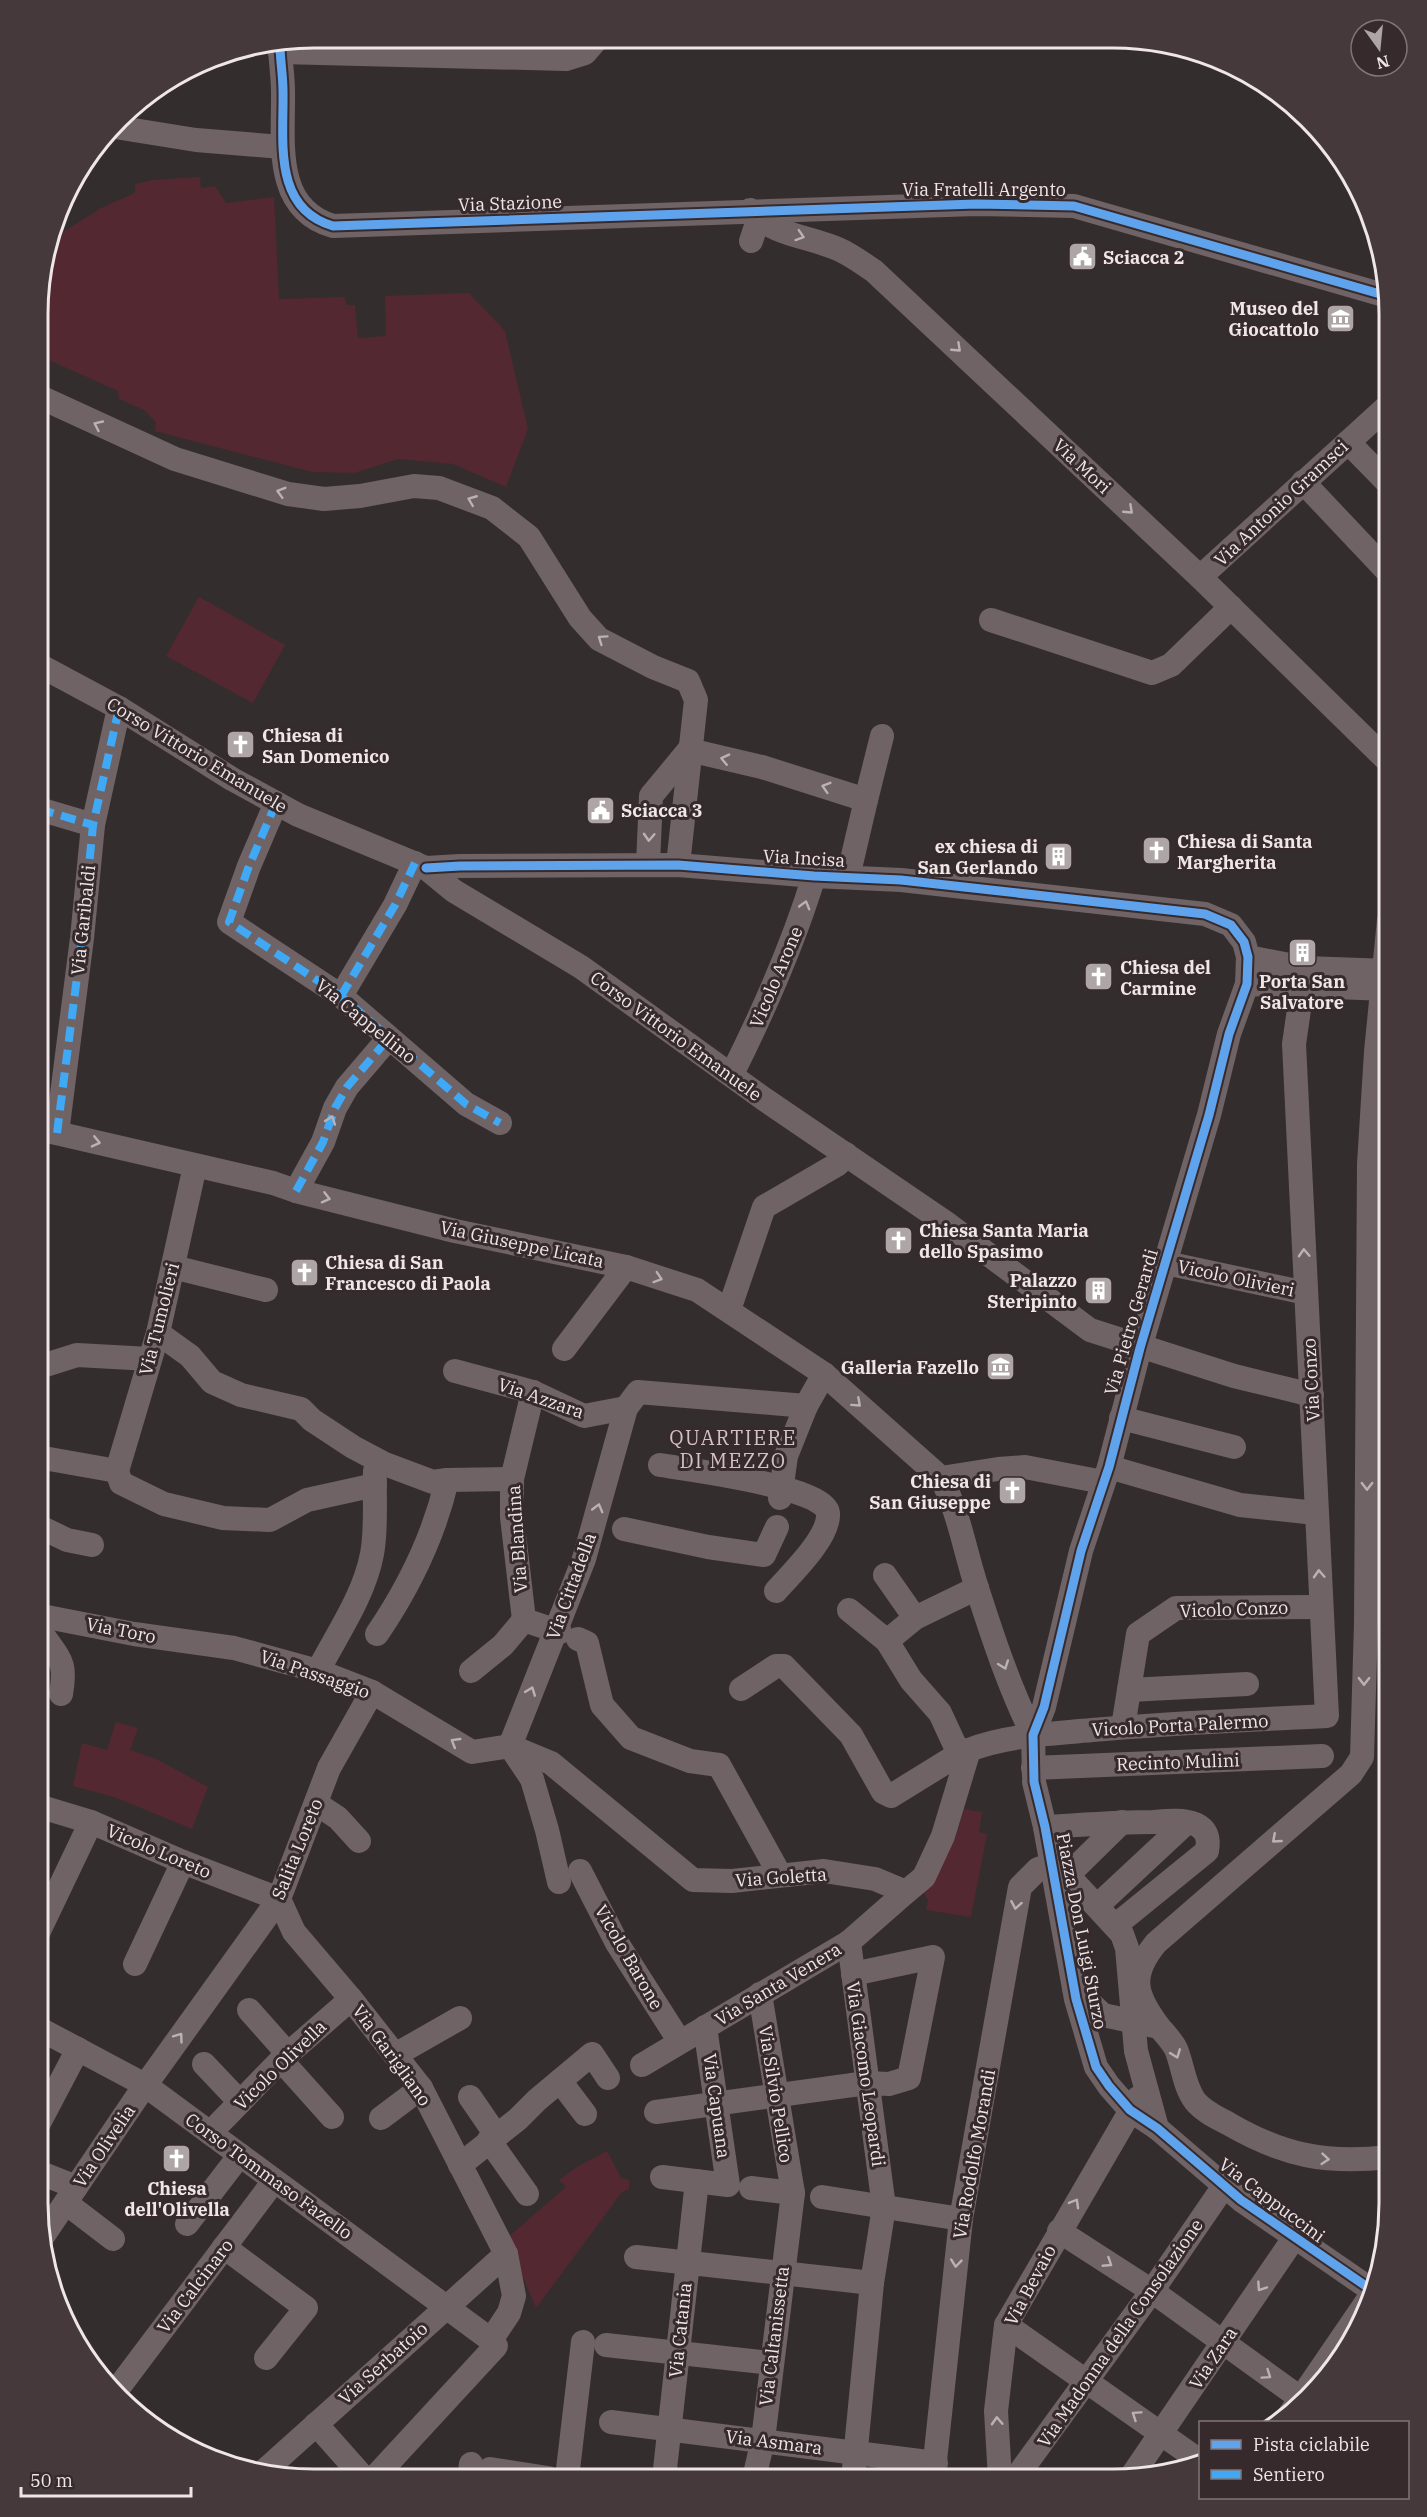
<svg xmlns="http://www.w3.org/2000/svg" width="1427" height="2517" font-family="'IBM Plex Serif',serif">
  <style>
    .green { fill: #532831 }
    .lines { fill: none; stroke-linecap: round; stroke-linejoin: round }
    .minor { stroke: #6f6365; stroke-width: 24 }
    .quiet { stroke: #3fa9f5; stroke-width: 8; stroke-dasharray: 15 8; stroke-linecap: butt }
    .cycleway-casing { stroke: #372a2c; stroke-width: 13 }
    .cycleway { stroke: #60a3ed; stroke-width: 9 }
    .oneway { stroke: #bbb2b3 }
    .labels { text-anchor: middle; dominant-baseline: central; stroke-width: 6; stroke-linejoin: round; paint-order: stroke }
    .street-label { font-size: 18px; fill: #eee6e7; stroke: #372a2c }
    .poi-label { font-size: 18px; font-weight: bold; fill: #eee6e7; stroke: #372a2c; text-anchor: start }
    .neighbourhood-label { font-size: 20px; letter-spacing: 1.5px; fill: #d3c2c5; stroke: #372a2c }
    .rim { fill: none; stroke: #eee6e7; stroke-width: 3 }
  </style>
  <rect width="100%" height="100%" fill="#342d2e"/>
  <g class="green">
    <path d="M200 177 201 188 215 186 226 203 274 197 279 299 345 297 346 305H355L358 338 386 336 385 296 469 293 505 331 528 429 506 487 453 464 398 459 354 473 312 472 155 431 156 422 144 410 119 399 118 391 40 356V278L52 239 101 208 135 193V184L152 180Z"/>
    <path d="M199 597 285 645 253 703 166 656Z"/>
    <path d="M116 1722 138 1728 130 1750 156 1759 208 1787 192 1829 114 1797 73 1786 82 1743 107 1750Z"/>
    <path d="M964 1809 982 1812 979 1832 987 1834 971 1917 926 1910 928 1900 923 1892 955 1839Z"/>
    <path d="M607 2151 621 2178 629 2180V2189L622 2192 536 2308 507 2238 566 2187 559 2180 577 2167Z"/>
  </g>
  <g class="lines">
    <g class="minor">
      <path d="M280 44C280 60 283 75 283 91 284 140 272 208 333 226L976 204 1074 206 1387 296"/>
      <path d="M280 52 566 59 585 53 597 39"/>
      <path d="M115 127 196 140 282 147"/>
      <path d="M750 210C772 235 808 236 838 249 850 254 862 263 874 271L1200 577 1389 762"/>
      <path d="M751 241 758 220"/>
      <path d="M40 397 175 459 288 494 324 499 360 496 414 486 439 488 492 508 529 537 580 618 599 639 653 667 688 681 696 700 678 865"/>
      <path d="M1348 442 1389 484"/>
      <path d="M1303 482 1389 573"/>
      <path d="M1200 577 1389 405"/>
      <path d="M991 620 1152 673 1171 665 1231 607"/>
      <path d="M39 665 119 708 232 779 298 815 426 868 454 891 581 967 764 1099 949 1225 1090 1330 1234 1376 1312 1395"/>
      <path d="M689 750 762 767 866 800 848 877"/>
      <path d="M866 800 882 736"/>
      <path d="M276 803 249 866 229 922 341 996 466 1104 500 1123"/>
      <path d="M39 809 93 825"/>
      <path d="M648 864 651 796 689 750"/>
      <path d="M426 868 460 866 678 865 814 876 901 880 1205 914 1231 925 1244 942 1248 957 1247 984 1229 1034 1209 1115 1140 1348 1109 1467 1081 1551 1044 1707 1033 1735 1034 1776"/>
      <path d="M1248 957 1305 968 1389 971"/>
      <path d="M1247 984 1389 989"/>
      <path d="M341 996 395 905 415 863"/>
      <path d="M732 1074C764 1010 793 945 814 876"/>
      <path d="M39 1129 273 1183 296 1191 455 1231 626 1267 697 1290 824 1374 941 1478C959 1512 965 1552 977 1588 993 1638 1010 1689 1033 1735"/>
      <path d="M57 1133 82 938 93 825 119 708"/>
      <path d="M296 1191 323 1142 335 1108 347 1087 388 1039"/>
      <path d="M1166 1263 1306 1293"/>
      <path d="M173 1267 266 1290"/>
      <path d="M729 1310 764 1207 838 1164 846 1154"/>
      <path d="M158 1333 190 1356 212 1382 241 1395 301 1409 312 1420 353 1447 385 1464 433 1482 447 1480 512 1479"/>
      <path d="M564 1349 626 1267"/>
      <path d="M39 1367 77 1355 150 1359"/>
      <path d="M455 1371 533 1392 584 1416 626 1408"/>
      <path d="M533 1392 512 1479V1517L524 1620 560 1632"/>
      <path d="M1121 1418 1234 1447"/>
      <path d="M38 1457 117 1471"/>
      <path d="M660 1465C685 1469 826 1487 828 1513 830 1537 791 1574 776 1591"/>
      <path d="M1109 1467 1240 1505 1316 1513"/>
      <path d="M117 1471 158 1333 195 1166"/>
      <path d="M117 1471 121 1483 164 1504 223 1518 270 1520 307 1500 375 1485"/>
      <path d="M941 1478 998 1469 1025 1467 1103 1482"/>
      <path d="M780 1498 786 1456 806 1406"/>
      <path d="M38 1526 67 1540 92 1545"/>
      <path d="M624 1529 708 1547 764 1555 777 1527"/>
      <path d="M885 1575 915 1618"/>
      <path d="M849 1610 887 1641 911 1680 940 1713 959 1754 969 1750"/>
      <path d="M47 1617 134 1634 234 1648 318 1671 372 1692 472 1752 510 1746"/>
      <path d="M377 1634C409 1587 434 1536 447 1480"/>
      <path d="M45 1638C62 1662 66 1664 61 1694"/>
      <path d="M578 1639 587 1643 602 1705 631 1738 690 1761 719 1765 780 1875"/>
      <path d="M887 1641 915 1618 977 1588"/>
      <path d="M318 1671C337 1634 364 1596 372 1554 377 1527 374 1499 375 1471"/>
      <path d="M471 1671 503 1645 524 1620"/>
      <path d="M741 1689 776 1666H784L851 1735 883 1792 891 1796 959 1754"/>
      <path d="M1129 1690 1247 1684"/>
      <path d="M1123 1727 1138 1634 1176 1608 1321 1607"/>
      <path d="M510 1746 551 1763 693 1880 732 1881 824 1871 875 1879 906 1892 924 1877 943 1836 969 1750C1008 1735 1051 1734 1092 1730 1170 1723 1248 1720 1327 1716L1294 1044 1305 968"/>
      <path d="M510 1746 584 1559 626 1408 638 1392 806 1406 824 1374"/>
      <path d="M510 1746 532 1779 547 1830 559 1882"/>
      <path d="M1033 1768 1322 1756"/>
      <path d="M1034 1782 1045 1827 1076 1999 1096 2067 1109 2086 1130 2110 1157 2128 1241 2200 1373 2291"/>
      <path d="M317 1804 338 1818 359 1841"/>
      <path d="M38 1806 91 1822 183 1862 279 1899"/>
      <path d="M1045 1827C1081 1825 1117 1822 1153 1822 1166 1821 1183 1819 1195 1824 1208 1830 1209 1840 1207 1851L1116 1925"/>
      <path d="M580 1871 617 1943 680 2042"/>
      <path d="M1068 1875 1122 1822"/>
      <path d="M279 1899 294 1932 351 1999 421 2088 506 2254 514 2296 509 2313 491 2340 496 2346 375 2477"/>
      <path d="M1097 1906 1186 1823"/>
      <path d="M38 1933 91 1822"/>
      <path d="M849 1942 884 2207 872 2283 853 2479"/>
      <path d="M135 1964 183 1862"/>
      <path d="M1074 1988 1103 2015 1159 2027C1165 2034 1172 2041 1176 2049 1183 2066 1184 2086 1195 2101 1204 2112 1218 2118 1229 2124 1284 2156 1327 2164 1389 2157"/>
      <path d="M249 2010 288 2054"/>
      <path d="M1159 2027C1135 1995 1129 1976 1156 1943L1351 1774 1362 1757 1366 1623 1369 1164 1376 1052 1389 920"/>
      <path d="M38 2028 145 2085 491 2340"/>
      <path d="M395 2055 460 2018"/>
      <path d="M281 2060 332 2117"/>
      <path d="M204 2064 240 2102"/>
      <path d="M642 2065 849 1942 906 1892"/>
      <path d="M560 2081 585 2114"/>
      <path d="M470 2097 496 2135"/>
      <path d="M656 2112 867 2083 889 2084 909 2078 933 1957 853 1974"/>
      <path d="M381 2118 421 2088"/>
      <path d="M38 2125 78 2049"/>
      <path d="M210 2133 281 2060 351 1999"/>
      <path d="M489 2140 527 2194"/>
      <path d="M460 2165 518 2119 537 2100 592 2054 608 2078"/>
      <path d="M38 2172 76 2187"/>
      <path d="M662 2177 728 2185 705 2027"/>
      <path d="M751 2188 793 2193"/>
      <path d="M822 2197 961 2219"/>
      <path d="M66 2203 113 2239"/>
      <path d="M187 2224 240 2155"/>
      <path d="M1059 2231 1152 2291 1303 2400"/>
      <path d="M43 2236 139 2094 279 1899 329 1768 372 1692"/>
      <path d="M224 2247 306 2308 266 2358"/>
      <path d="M636 2257 872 2283"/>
      <path d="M1006 2325 1200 2461"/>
      <path d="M606 2345 771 2363"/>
      <path d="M116 2391 274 2181"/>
      <path d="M1290 2414 1372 2294"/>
      <path d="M611 2422 936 2463"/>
      <path d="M316 2424 363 2477"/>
      <path d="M490 2469 548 2478"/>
      <path d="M262 2473 506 2254"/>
      <path d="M1131 2477 1294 2238"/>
      <path d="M469 2478 471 2464"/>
      <path d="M567 2478 583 2342"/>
      <path d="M664 2478 697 2181"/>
      <path d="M754 2478 763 2440 793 2193 760 1994"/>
      <path d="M933 2479 961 2219 1020 1887 1038 1869 1052 1864 1062 1869 1122 1934 1127 1948 1136 2051 1157 2128"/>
      <path d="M1000 2479 996 2411 1006 2325 1138 2098"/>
      <path d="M1015 2479 1152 2291 1224 2186"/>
    </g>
    <g class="quiet">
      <path d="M276 803 249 866 229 922 341 996 466 1104 500 1123"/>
      <path d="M39 809 93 825"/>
      <path d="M341 996 395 905 415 863"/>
      <path d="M57 1133 82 938 93 825 119 708"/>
      <path d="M296 1191 323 1142 335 1108 347 1087 388 1039"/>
    </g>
    <defs>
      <g id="cycleway">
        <path d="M280 44C280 60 283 75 283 91 284 140 272 208 333 226L976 204 1074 206 1387 296"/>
        <path d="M426 868 460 866 678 865 814 876 901 880 1205 914 1231 925 1244 942 1248 957 1247 984 1229 1034 1209 1115 1140 1348 1109 1467 1081 1551 1044 1707 1033 1735 1034 1782 1045 1827 1076 1999 1096 2067 1109 2086 1130 2110 1157 2128 1241 2200 1373 2291"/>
      </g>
    </defs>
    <use href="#cycleway" class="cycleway-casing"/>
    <use href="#cycleway" class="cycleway"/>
  </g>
  <defs><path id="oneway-chevron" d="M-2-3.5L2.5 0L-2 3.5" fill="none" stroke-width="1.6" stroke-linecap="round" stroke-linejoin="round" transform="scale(1.5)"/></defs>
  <g class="oneway">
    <use href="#oneway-chevron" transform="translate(800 236) rotate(18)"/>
    <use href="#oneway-chevron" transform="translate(957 348) rotate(43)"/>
    <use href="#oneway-chevron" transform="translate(98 425) rotate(-155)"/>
    <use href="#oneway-chevron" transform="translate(281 492) rotate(-164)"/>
    <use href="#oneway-chevron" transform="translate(472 500) rotate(-158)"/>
    <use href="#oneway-chevron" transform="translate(1129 510) rotate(43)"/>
    <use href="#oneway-chevron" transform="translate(602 639) rotate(-145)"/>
    <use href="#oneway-chevron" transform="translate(725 759) rotate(-167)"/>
    <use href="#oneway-chevron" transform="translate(826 787) rotate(-163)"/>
    <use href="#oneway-chevron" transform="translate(649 837) rotate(93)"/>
    <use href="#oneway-chevron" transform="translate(805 905) rotate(-74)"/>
    <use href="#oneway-chevron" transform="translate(331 1120) rotate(-70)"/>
    <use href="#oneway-chevron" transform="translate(96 1142) rotate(13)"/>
    <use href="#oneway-chevron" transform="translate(326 1198) rotate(14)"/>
    <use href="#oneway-chevron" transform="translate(1304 1253) rotate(-93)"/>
    <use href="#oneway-chevron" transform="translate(658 1278) rotate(18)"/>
    <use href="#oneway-chevron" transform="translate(857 1403) rotate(42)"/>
    <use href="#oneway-chevron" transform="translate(1367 1486) rotate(90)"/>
    <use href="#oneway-chevron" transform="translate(598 1508) rotate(-75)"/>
    <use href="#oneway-chevron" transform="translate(1319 1574) rotate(-93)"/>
    <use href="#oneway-chevron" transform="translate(1004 1665) rotate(70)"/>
    <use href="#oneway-chevron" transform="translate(1364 1681) rotate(91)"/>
    <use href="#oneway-chevron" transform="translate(531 1691) rotate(-69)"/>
    <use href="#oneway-chevron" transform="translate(455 1742) rotate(-149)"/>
    <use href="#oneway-chevron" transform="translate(1276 1839) rotate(139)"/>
    <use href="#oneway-chevron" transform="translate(1016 1905) rotate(100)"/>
    <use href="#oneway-chevron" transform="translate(179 2037) rotate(-54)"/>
    <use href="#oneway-chevron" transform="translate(1176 2054) rotate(69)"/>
    <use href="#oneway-chevron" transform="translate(1325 2159) rotate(5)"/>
    <use href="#oneway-chevron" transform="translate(1075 2203) rotate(-60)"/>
    <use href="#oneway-chevron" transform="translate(956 2263) rotate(96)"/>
    <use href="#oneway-chevron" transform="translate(1108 2263) rotate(33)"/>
    <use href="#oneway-chevron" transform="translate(1261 2287) rotate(124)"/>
    <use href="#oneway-chevron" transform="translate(1267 2375) rotate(35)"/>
    <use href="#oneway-chevron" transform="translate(1136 2415) rotate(-146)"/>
    <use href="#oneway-chevron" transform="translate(997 2421) rotate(-93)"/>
  </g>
  <defs>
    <symbol id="civic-square" viewBox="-11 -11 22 22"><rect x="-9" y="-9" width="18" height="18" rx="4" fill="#ada5a6" stroke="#372a2c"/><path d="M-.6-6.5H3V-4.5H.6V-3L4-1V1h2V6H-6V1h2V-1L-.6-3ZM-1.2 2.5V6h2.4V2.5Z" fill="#fff"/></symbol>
    <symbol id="museum-square" viewBox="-11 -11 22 22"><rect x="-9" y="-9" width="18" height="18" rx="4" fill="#ada5a6" stroke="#372a2c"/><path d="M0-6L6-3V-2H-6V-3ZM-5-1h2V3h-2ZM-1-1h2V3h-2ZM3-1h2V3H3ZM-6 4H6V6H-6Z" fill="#fff"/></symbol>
    <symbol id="church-square" viewBox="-11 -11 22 22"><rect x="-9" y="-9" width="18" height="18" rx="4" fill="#ada5a6" stroke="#372a2c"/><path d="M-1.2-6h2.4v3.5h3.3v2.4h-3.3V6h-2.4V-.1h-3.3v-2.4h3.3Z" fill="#fff"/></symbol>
    <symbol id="building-square" viewBox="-11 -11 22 22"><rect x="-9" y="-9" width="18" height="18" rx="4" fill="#ada5a6" stroke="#372a2c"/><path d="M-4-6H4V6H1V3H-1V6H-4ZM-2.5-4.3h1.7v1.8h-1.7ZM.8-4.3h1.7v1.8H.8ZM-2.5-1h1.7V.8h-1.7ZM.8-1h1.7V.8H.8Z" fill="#fff"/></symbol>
  </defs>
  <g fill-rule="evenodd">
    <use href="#civic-square" x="1066" y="240" width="33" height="33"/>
    <use href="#museum-square" x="1324" y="302" width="33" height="33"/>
    <use href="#church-square" x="224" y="728" width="33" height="33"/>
    <use href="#civic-square" x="584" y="794" width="33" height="33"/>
    <use href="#church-square" x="1140" y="834" width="33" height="33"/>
    <use href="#building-square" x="1042" y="840" width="33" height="33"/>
    <use href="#building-square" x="1286" y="936" width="33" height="33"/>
    <use href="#church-square" x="1082" y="960" width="33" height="33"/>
    <use href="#church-square" x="882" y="1224" width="33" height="33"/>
    <use href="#church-square" x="288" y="1256" width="33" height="33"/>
    <use href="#building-square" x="1082" y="1274" width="33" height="33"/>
    <use href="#museum-square" x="984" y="1350" width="33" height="33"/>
    <use href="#church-square" x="996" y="1474" width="33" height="33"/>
    <use href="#church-square" x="160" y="2142" width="33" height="33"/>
  </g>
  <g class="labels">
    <g class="street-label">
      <text x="984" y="189">Via Fratelli Argento</text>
      <text transform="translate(510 203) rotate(-2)">Via Stazione</text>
      <text transform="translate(1082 466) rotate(43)">Via Mori</text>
      <text transform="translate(1281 503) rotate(-43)">Via Antonio Gramsci</text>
      <text transform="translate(197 755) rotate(31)">Corso Vittorio Emanuele</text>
      <text transform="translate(804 858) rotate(3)">Via Incisa</text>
      <text transform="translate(83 920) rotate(-84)">Via Garibaldi</text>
      <text transform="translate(776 977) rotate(-67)">Vicolo Arone</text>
      <text transform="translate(366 1021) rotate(39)">Via Cappellino</text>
      <text transform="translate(676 1036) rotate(36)">Corso Vittorio Emanuele</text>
      <text transform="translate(522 1244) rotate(12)">Via Giuseppe Licata</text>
      <text transform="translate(1236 1278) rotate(12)">Vicolo Olivieri</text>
      <text transform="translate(159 1319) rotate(-76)">Via Tumolieri</text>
      <text transform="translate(1131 1322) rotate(-74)">Via Pietro Gerardi</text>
      <text transform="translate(1311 1380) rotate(-93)">Via Conzo</text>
      <text transform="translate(541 1398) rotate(19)">Via Azzara</text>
      <text transform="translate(517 1539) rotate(-94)">Via Blandina</text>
      <text transform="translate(571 1586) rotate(-70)">Via Cittadella</text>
      <text transform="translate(1234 1609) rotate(-2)">Vicolo Conzo</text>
      <text transform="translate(121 1630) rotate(11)">Via Toro</text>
      <text transform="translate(315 1674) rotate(19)">Via Passaggio</text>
      <text transform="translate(1180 1725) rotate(-3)">Vicolo Porta Palermo</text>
      <text transform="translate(1178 1762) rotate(-2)">Recinto Mulini</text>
      <text transform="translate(297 1849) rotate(-68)">Salita Loreto</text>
      <text transform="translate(159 1851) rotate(23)">Vicolo Loreto</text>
      <text transform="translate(781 1877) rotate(-4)">Via Goletta</text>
      <text transform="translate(1082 1931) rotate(79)">Piazza Don Luigi Sturzo</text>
      <text transform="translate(629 1957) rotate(60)">Vicolo Barone</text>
      <text transform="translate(778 1984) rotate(-31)">Via Santa Venera</text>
      <text transform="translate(392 2055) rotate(54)">Via Garigliano</text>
      <text transform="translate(280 2065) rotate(-44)">Vicolo Olivella</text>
      <text transform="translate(866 2074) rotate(82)">Via Giacomo Leopardi</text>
      <text transform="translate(776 2094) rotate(81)">Via Silvio Pellico</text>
      <text transform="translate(717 2106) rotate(82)">Via Capuana</text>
      <text transform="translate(104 2146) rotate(-56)">Via Olivelia</text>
      <text transform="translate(974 2154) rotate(-80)">Via Rodolfo Morandi</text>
      <text transform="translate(269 2176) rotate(36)">Corso Tommaso Fazello</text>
      <text transform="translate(1272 2200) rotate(37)">Via Cappuccini</text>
      <text transform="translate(1030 2285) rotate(-62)">Via Bevaio</text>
      <text transform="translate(195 2286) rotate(-53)">Via Calcinaro</text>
      <text transform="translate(680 2330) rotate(-84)">Via Catania</text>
      <text transform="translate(1120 2333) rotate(-55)">Via Madonna della Consolazione</text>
      <text transform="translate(774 2336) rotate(-83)">Via Caltanissetta</text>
      <text transform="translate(1213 2358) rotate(-56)">Via Zara</text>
      <text transform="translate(383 2363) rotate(-42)">Via Serbatoio</text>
      <text transform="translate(774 2442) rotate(7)">Via Asmara</text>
    </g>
    <g class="poi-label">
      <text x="1103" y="257">Sciacca 2</text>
      <text x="1319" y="308" text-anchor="end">Museo del<tspan x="1319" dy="21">Giocattolo</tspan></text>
      <text x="262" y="735">Chiesa di<tspan x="262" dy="21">San Domenico</tspan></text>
      <text x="621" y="810">Sciacca 3</text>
      <text x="1177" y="841">Chiesa di Santa<tspan x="1177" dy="21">Margherita</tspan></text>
      <text x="1038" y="846" text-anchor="end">ex chiesa di<tspan x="1038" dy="21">San Gerlando</tspan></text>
      <text x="1120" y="967">Chiesa del<tspan x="1120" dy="21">Carmine</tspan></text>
      <text x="1302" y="981" text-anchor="middle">Porta San<tspan x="1302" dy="21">Salvatore</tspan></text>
      <text x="919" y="1230">Chiesa Santa Maria<tspan x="919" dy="21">dello Spasimo</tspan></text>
      <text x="325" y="1262">Chiesa di San<tspan x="325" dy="21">Francesco di Paola</tspan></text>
      <text x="1077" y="1280" text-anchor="end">Palazzo<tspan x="1077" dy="21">Steripinto</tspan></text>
      <text x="979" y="1367" text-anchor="end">Galleria Fazello</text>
      <text x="991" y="1481" text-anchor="end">Chiesa di<tspan x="991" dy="21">San Giuseppe</tspan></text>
      <text x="177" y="2188" text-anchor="middle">Chiesa<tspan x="177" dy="21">dell'Olivella</tspan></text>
    </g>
    <g class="neighbourhood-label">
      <text x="733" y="1437">QUARTIERE<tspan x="733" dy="23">DI MEZZO</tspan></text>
    </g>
  </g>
  <path d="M0 0H1427V2517H0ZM314 48H1113A266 266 0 0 1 1379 314V2203A266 266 0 0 1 1113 2469H314A266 266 0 0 1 48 2203V314A266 266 0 0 1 314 48Z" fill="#46393b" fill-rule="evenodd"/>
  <path class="rim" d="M314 48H1113A266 266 0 0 1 1379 314V2203A266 266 0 0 1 1113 2469H314A266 266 0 0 1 48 2203V314A266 266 0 0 1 314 48Z"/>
  <rect x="1199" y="2421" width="210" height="78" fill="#372a2c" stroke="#807577" stroke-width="1.5"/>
  <rect x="1211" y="2440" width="30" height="9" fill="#60a3ed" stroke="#807577" stroke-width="1.5"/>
  <text x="1253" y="2451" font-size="18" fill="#eee6e7">Pista ciclabile</text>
  <rect x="1211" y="2470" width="30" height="9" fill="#3fa9f5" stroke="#807577" stroke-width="1.5"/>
  <text x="1253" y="2481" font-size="18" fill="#eee6e7">Sentiero</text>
  <g transform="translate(1379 48) rotate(165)"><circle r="28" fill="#372a2c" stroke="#807577" stroke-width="1.5"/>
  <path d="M0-4.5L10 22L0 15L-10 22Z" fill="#ada5a6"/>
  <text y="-9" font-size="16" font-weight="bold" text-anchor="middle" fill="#eee6e7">N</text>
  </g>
  <path d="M21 2487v9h170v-9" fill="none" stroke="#eee6e7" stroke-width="3"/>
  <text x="30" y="2487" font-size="18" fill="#eee6e7" stroke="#372a2c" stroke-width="4.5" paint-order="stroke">50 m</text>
</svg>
